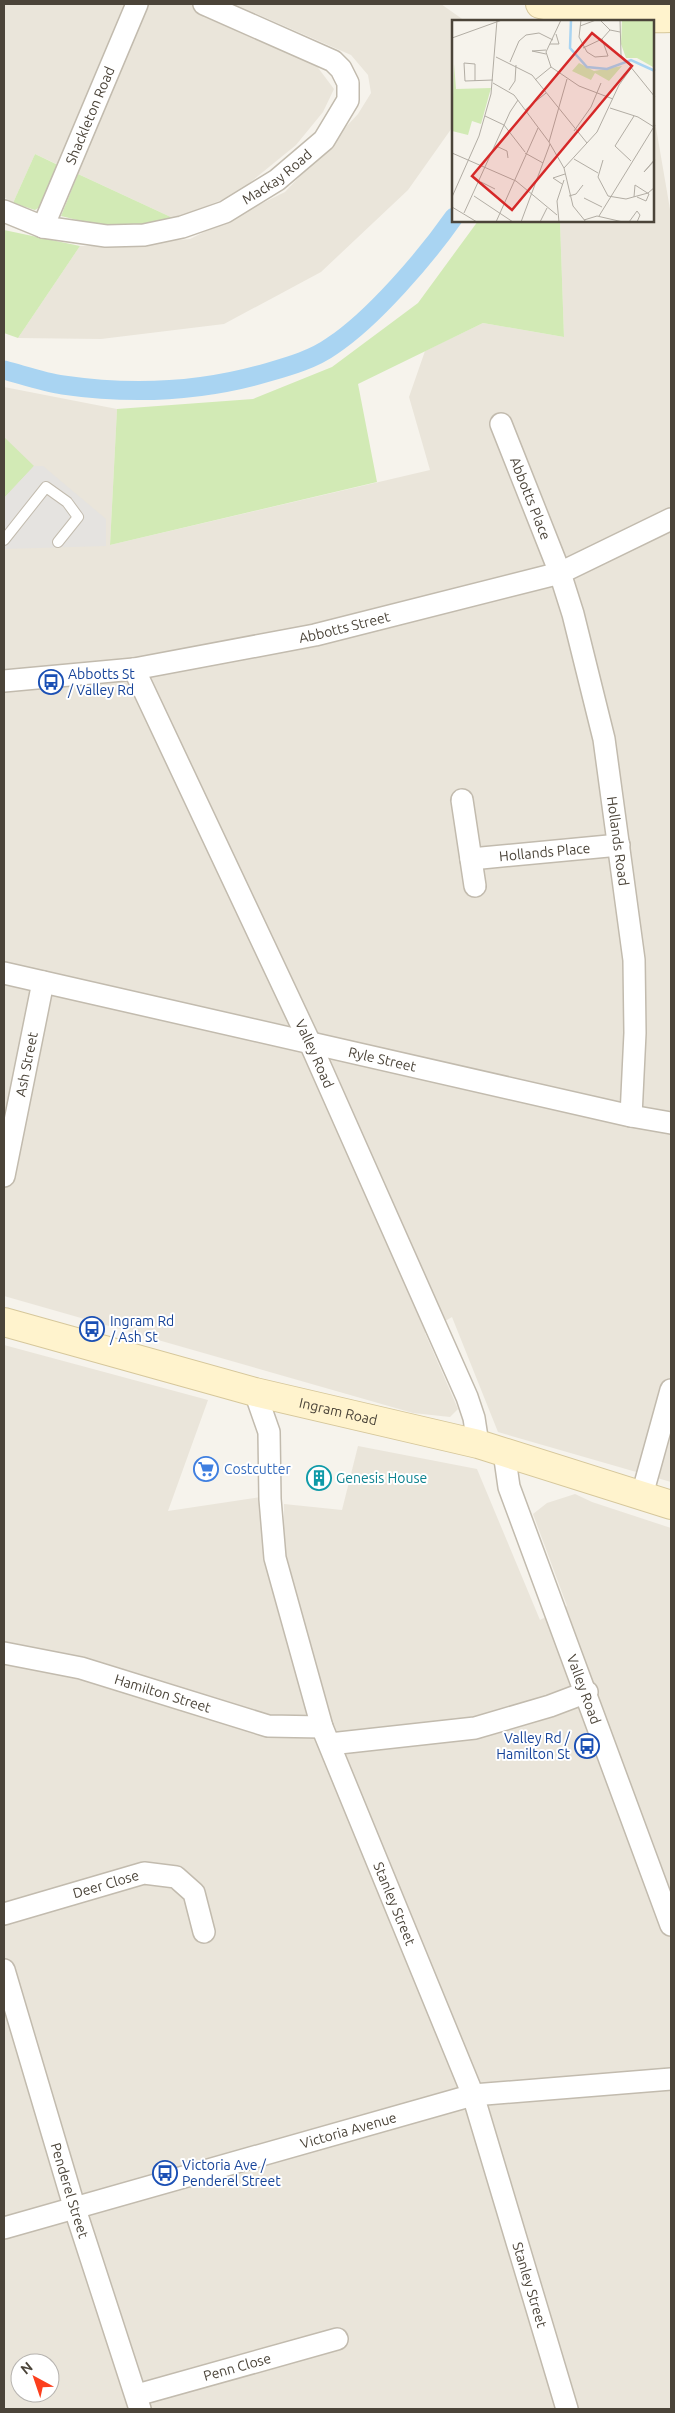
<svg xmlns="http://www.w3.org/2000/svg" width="675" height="2413" font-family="Ubuntu,sans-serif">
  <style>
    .residential { fill: #eae5da; fill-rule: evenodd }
    .green { fill: #d2eab5 }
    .parking { fill: #e5e3e0 }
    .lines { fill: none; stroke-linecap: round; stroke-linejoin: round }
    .canal { stroke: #a9d4f2; stroke-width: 19 }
    .lane-casing { stroke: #c2bbae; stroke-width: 12 }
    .street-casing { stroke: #c2bbae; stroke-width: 24 }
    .secondary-casing { stroke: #d6c79b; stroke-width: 30 }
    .lane { stroke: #fff; stroke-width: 10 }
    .street { stroke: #fff; stroke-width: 21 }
    .secondary { stroke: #fff3cd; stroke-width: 28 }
    .labels { text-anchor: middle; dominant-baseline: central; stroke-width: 4; stroke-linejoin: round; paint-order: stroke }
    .street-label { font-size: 14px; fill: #4b4439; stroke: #fff }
    .transit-label { font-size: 14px; fill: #164399; stroke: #fff; text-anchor: start }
    .shop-label { font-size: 14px; fill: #366cbe; stroke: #fff; text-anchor: start }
    .culture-label { font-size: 14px; fill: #0d838f; stroke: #fff; text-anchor: start }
    .inset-river { fill: none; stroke: #a9d4f2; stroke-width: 2.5 }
    .inset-road { fill: none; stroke: #b2ada4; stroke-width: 1 }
    .view { fill: #d62828; fill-opacity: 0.15; stroke: #d62828; stroke-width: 2.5 }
    .inset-edge { fill: none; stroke: #4b4439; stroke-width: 2.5 }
  </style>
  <rect width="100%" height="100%" fill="#f6f3ec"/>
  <g class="residential">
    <path d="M4 4H207L203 17 313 61 334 89 323 112 296 145 236 194 175 219 35 154 13 203 4 197Z"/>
    <path d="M234 4H441L465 21H454V125L408 190 321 272 224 324 101 339 18 338 80 246H100L190 239 285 192 358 114 371 93 368 75 351 55Z"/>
    <path d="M654 116 671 215V1482L498 1432 452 1317 425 1333 458 1409 450 1417 413 1413 4 1296V387L117 409 110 545 430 470 409 397 425 351 483 323 564 337 560 221H654Z"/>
    <path d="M4 1345 208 1400 168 1511 261 1497V1522L284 1520V1504L342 1510 358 1446 477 1469 540 1620 567 1606 533 1514 547 1503 575 1494 592 1502 671 1528V2409H4ZM20 2363H50V2393H20Z"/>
  </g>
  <g class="green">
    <path d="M35 154 58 165 43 205 35 210 13 203Z"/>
    <path d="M78 174 175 219 141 225 101 226 61 216Z"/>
    <path d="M478 221H560L564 337 483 323 358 384 377 482 110 545 117 409 253 399 332 367 418 303Z"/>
    <path d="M4 230 80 246 18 338 4 333Z"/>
    <path d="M4 437 34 466 4 498Z"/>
  </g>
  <path class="parking" d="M34 466H43L106 519V546L4 549V498Z"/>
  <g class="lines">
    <path class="canal" d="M4 370C23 375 43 382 63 385 132 395 202 392 269 372 290 366 314 359 332 346 373 319 426 257 454 217"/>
    <defs>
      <path id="lane" d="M4 540 46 487 67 502 78 517 58 542"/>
      <g id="street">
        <path id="s1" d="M4 211 43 227 106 236 144 235 182 227 225 212 277 180 324 140 348 100V83L341 69 333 61 204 4"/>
        <path id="s2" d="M43 227 137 4"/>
        <path id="s3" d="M501 424 560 573 573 614 604 739 634 960 635 1033 631 1116"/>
        <path id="s4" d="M134 669 310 1043 467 1397 474 1418 478 1444"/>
        <path id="s5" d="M4 681 134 669 315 635 560 573 671 519"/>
        <path d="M462 800 475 886"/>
        <path id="s6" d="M471 859 619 845"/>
        <path id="s7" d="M4 973 631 1116 671 1123"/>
        <path id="s8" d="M4 1176 43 982"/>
        <path id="s9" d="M255 1392 269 1432 270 1499 275 1558 322 1727 473 2095 567 2409"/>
        <path id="s10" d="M504 1452 509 1487 671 1925"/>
        <path d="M642 1495 671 1390"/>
        <path id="s11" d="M4 1653 81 1668 268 1726 322 1727"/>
        <path d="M330 1744 475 1728 550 1706 587 1692"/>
        <path id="s12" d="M4 1914 144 1873 176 1877 194 1893 204 1932"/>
        <path id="s13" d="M4 1970 74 2206 140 2409"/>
        <path id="s14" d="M4 2228 473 2095 671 2079"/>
        <path id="s15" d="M137 2395 337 2339"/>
      </g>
      <g id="secondary">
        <path d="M540 4C585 13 626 20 671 18"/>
        <path id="s16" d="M4 1322 255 1392 478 1444 671 1505"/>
      </g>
    </defs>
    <use href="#lane" class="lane-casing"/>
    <use href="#street" class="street-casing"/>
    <use href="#secondary" class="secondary-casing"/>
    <use href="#lane" class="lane"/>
    <use href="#street" class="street"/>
    <use href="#secondary" class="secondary"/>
  </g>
  <defs>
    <symbol id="bus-ring" viewBox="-11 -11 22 22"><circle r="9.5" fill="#fff" stroke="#1a4fb4" stroke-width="1.5"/><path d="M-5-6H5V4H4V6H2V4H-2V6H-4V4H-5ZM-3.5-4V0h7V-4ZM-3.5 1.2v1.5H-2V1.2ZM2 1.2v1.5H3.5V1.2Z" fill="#1a4fb4"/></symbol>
    <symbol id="supermarket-ring" viewBox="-11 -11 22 22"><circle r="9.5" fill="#fff" stroke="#3f7fe0" stroke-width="1.5"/><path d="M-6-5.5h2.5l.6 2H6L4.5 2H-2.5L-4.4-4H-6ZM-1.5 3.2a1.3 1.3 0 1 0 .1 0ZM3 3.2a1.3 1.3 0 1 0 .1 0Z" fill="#3f7fe0"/></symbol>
    <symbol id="building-ring" viewBox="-11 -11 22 22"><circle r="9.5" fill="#fff" stroke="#0f9aa8" stroke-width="1.5"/><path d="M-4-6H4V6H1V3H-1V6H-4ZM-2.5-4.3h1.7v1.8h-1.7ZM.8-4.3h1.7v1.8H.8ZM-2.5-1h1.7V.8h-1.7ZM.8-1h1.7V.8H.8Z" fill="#0f9aa8"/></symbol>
  </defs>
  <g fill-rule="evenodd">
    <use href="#bus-ring" x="37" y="668" width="28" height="28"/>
    <use href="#bus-ring" x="78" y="1315" width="28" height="28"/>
    <use href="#supermarket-ring" x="192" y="1455" width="28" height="28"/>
    <use href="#building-ring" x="305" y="1464" width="28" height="28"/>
    <use href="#bus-ring" x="573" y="1732" width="28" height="28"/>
    <use href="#bus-ring" x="151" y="2159" width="28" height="28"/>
  </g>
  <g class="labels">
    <g class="street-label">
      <text stroke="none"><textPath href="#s2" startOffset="121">Shackleton Road</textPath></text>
      <text stroke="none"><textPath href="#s1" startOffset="291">Mackay Road</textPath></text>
      <text stroke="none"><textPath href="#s3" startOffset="80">Abbotts Place</textPath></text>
      <text stroke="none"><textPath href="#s5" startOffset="345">Abbotts Street</textPath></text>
      <text stroke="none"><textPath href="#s3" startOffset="435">Hollands Road</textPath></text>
      <text stroke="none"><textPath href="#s6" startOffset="74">Hollands Place</textPath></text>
      <text stroke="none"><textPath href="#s4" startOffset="425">Valley Road</textPath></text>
      <text stroke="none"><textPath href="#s7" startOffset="388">Ryle Street</textPath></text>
      <text stroke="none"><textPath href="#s8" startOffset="114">Ash Street</textPath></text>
      <text stroke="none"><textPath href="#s16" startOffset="346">Ingram Road</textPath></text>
      <text stroke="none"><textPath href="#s10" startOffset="251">Valley Road</textPath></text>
      <text stroke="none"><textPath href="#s11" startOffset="164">Hamilton Street</textPath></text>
      <text stroke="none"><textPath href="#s12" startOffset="106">Deer Close</textPath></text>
      <text stroke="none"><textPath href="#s9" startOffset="535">Stanley Street</textPath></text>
      <text stroke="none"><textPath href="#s14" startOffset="358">Victoria Avenue</textPath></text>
      <text stroke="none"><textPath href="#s13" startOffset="230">Penderel Street</textPath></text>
      <text stroke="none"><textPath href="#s9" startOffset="940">Stanley Street</textPath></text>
      <text stroke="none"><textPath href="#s15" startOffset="104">Penn Close</textPath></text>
    </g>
    <g class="transit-label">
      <text x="68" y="674">Abbotts St<tspan x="68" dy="16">/ Valley Rd</tspan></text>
      <text x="110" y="1321">Ingram Rd<tspan x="110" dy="16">/ Ash St</tspan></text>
      <text x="570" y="1738" text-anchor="end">Valley Rd /<tspan x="570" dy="16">Hamilton St</tspan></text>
      <text x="182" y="2165">Victoria Ave /<tspan x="182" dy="16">Penderel Street</tspan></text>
    </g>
    <g class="shop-label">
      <text x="224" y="1469">Costcutter</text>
    </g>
    <g class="culture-label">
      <text x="336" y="1478">Genesis House</text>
    </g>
  </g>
  <g transform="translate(452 20)">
    <rect width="202" height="202" fill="#f6f3ec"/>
    <path d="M170 0H202L201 47 185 38H174L169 24ZM127 43 142 51 170 46 157 61 143 53 139 60 120 51ZM2 44 4 69 39 68 29 104 20 101 16 115 0 111Z" fill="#d2eab5"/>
    <path class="inset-river" d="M119 0 118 28 135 47 155 49 179 40 203 51"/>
    <path class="inset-road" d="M109 0 94 32 99 47 127 66 161 79M129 0 127 17 135 32 143 37 156 36 150 19M148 0 158 10 168 12M168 0 169 35 203 77M128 6 144 0M0 18 50 0M98 24H107L104 14M131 28 150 19 158 10M94 34 80 31 94 30M44 37 80 55 135 123M58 42 67 21 74 15 87 13 101 20M83 60 99 47M23 61V44L12 43 13 61 41 60M41 63 62 75 97 122 112 148 121 186 134 202M57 70 63 61 64 45M158 88 186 97 202 107M73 90 94 73M33 96 52 105 73 132M122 111 139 87 149 63M97 122 115 59M44 126 55 131 56 138M0 133 64 161 105 195M73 133 91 143M122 139 146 153M203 139 192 152 203 140M151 140 146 157 156 176 174 179 196 173 203 167M179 141 163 126 182 96M112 148 145 112 167 65 180 47M29 162 43 169M110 164 101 158 113 154M22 176 61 202M117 176 124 174 131 165M0 177 27 116 39 74 45 0M182 177 183 165 197 174 194 181 185 177M132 178 150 187M0 187 25 202M12 193 58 92 66 80M147 196 203 105M132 200 145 196 171 202M44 202 86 108M69 202 98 124M88 202 95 188M107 202 105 181 112 160M177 202 185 191 188 195 185 202"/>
    <path class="view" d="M140 13 180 46 60 190 20 156Z"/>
    <rect width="202" height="202" class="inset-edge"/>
  </g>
  <rect width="675" height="2413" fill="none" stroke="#4b4439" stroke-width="10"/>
  <g transform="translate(35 2378) rotate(320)"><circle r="24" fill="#ffffff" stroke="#b7b4b0"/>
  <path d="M0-4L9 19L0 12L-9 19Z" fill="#fc3f1d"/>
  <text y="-8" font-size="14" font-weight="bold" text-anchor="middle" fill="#4b4439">N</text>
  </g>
</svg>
